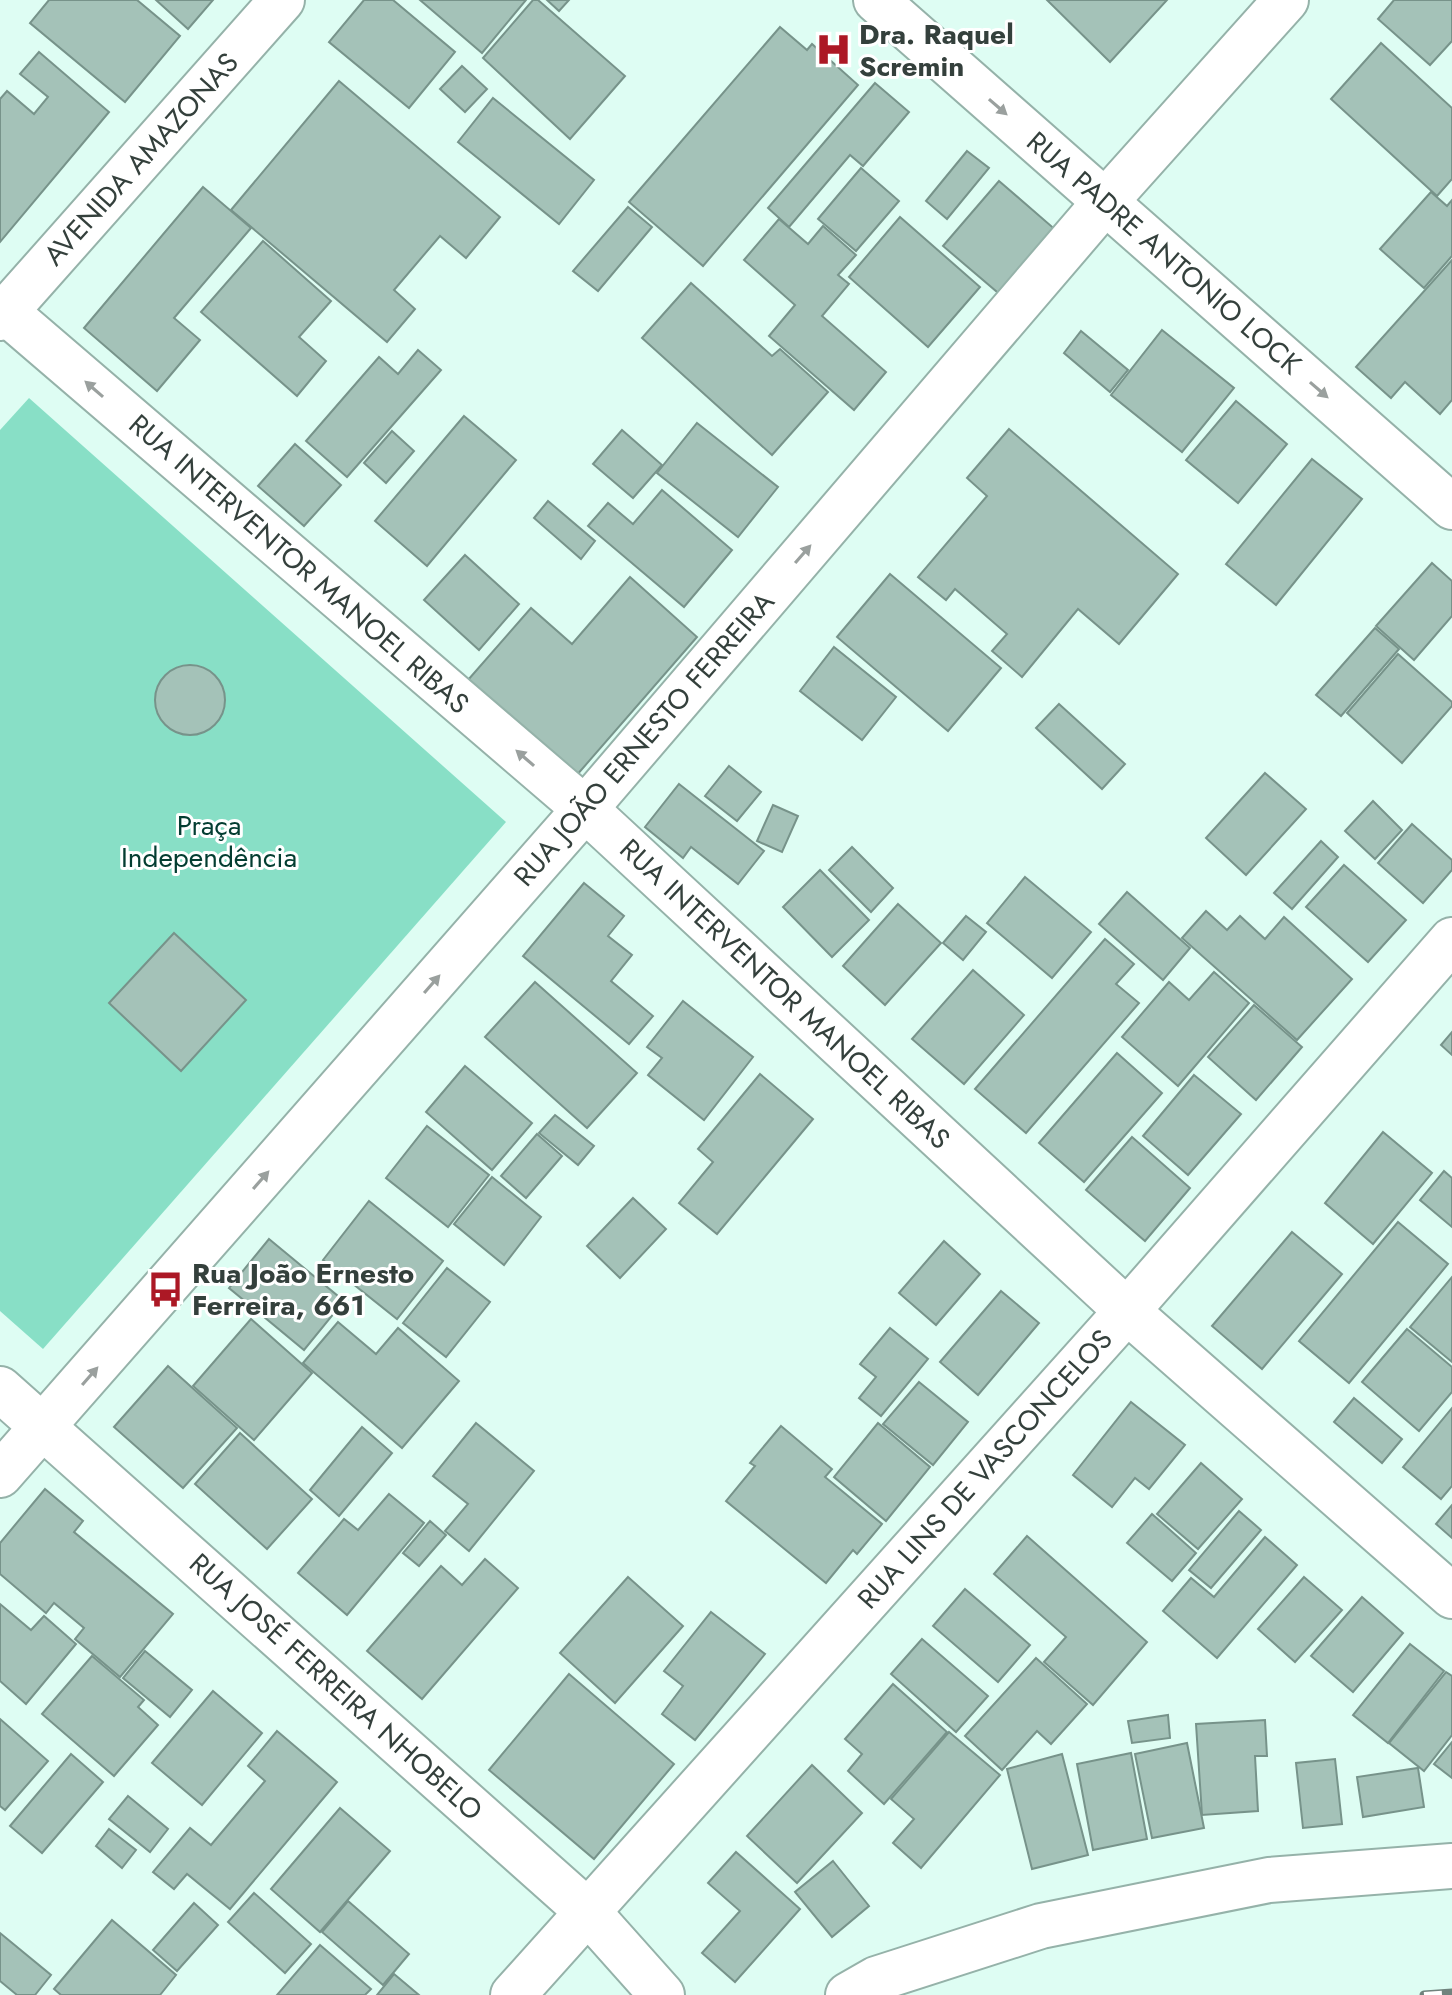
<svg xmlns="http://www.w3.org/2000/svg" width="1452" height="1995" font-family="Jost,sans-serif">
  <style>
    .green { fill: #88dfc6 }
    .building { fill: #a4c2b8; stroke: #77938a; stroke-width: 2 }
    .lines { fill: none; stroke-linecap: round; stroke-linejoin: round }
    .street-casing { stroke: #95b2a9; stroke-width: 48 }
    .secondary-casing { stroke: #95b2a9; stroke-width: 48 }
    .primary-casing { stroke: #95b2a9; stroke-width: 48 }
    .street { stroke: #fff; stroke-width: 44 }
    .secondary { stroke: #fff; stroke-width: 44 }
    .primary { stroke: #fff; stroke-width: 44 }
    .rail-casing { stroke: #70837d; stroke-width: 9 }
    .rail { stroke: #fff; stroke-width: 6; stroke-dasharray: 18; stroke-linecap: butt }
    .oneway { fill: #9aa09e }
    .labels { text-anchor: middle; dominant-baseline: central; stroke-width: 6; stroke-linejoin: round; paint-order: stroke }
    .poi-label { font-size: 28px; font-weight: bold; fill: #34403c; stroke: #fff; text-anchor: start }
    .street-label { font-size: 28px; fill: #34403c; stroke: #fff }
    .park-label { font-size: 28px; fill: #033d31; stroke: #fff }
  </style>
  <rect width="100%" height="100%" fill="#defdf3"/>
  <path class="green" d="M29 398 506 822 43 1349 0 1311V430Z"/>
  <g class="building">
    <path d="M49 0H137L180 36 125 102 30 23Z"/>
    <path d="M156 0H213L188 29Z"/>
    <path d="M364 0H393L455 52 409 108 329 42Z"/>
    <path d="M420 0H526L482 53Z"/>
    <path d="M533 0H538L625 76 570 139 483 58Z"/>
    <path d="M547 0H569L559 11Z"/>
    <path d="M1047 0H1167L1110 62Z"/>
    <path d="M1394 0H1452V41L1430 65 1378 19Z"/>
    <path d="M780 27 807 50 812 44 858 85 703 266 629 202Z"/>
    <path d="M1381 43 1452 108V179L1437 196 1331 99Z"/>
    <path d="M39 52 109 112 0 242V99L7 91 34 114 48 97 20 74Z"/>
    <path d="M462 66 487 89 465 112 440 89Z"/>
    <path d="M339 81 500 217 466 258 440 236 394 290 415 309 387 342 231 210Z"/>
    <path d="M875 83 909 112 863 166 850 155 789 227 768 208Z"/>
    <path d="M493 98 594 180 559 224 458 142Z"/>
    <path d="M967 151 989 168 947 219 926 201Z"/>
    <path d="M861 168 899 201 856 251 818 219Z"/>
    <path d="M999 181 1058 232 1003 297 943 246Z"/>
    <path d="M203 187 251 228 174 318 200 340 157 391 84 328Z"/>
    <path d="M1431 192 1447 206 1452 200V256L1424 288 1380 249Z"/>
    <path d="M628 207 652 227 598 291 573 271Z"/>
    <path d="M900 217 980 287 928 347 849 277Z"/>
    <path d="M779 219 808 244 823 226 856 255 838 275 849 284 822 316 886 372 854 410 769 336 795 305 744 260Z"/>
    <path d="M263 241 331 301 299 337 326 361 297 396 201 312Z"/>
    <path d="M1452 260V400L1440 414 1405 382 1391 398 1356 367Z"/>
    <path d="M691 283 772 356 780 349 828 392 772 455 642 338Z"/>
    <path d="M1162 330 1234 388 1182 452 1111 395Z"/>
    <path d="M1081 331 1128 370 1110 392 1064 353Z"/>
    <path d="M418 350 441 370 347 477 306 441 379 357 398 374Z"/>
    <path d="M1236 401 1287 444 1238 503 1186 460Z"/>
    <path d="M464 416 516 460 427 566 375 521Z"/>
    <path d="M697 423 778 487 738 537 657 473Z"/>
    <path d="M1009 429 1178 574 1119 644 1078 609 1022 677 992 651 1007 634 955 589 946 600 918 577 987 496 967 478Z"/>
    <path d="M622 430 662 465 633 498 593 464Z"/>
    <path d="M392 431 414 451 386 483 364 463Z"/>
    <path d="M295 444 341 485 304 526 258 486Z"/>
    <path d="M1312 459 1362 499 1276 605 1226 564Z"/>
    <path d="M662 490 732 550 684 607 588 526 608 503 633 524Z"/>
    <path d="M548 501 595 541 581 559 534 518Z"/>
    <path d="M465 555 519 604 479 650 424 600Z"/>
    <path d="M1432 563 1452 581V616L1414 660 1376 626Z"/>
    <path d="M890 574 1001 668 948 731 837 637Z"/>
    <path d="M630 577 697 637 576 776 468 680 531 608 572 644Z"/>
    <path d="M1375 628 1399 649 1341 716 1316 695Z"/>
    <path d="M834 647 896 697 862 740 800 691Z"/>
    <path d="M1398 654 1452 702V706L1402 763 1347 713Z"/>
    <circle cx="190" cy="700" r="35"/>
    <path d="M1059 704 1125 764 1102 789 1036 728Z"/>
    <path d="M729 766 761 792 737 821 705 796Z"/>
    <path d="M1265 773 1306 809 1246 875 1206 838Z"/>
    <path d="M679 784 764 851 738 884 691 847 683 858 645 827Z"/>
    <path d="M1373 801 1402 830 1375 859 1345 831Z"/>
    <path d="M773 805 798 816 782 852 757 841Z"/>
    <path d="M1412 824 1452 860V870L1423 903 1378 863Z"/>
    <path d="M1321 841 1338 857 1292 909 1274 893Z"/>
    <path d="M852 847 893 888 871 912 829 870Z"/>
    <path d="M1344 865 1406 920 1368 962 1306 907Z"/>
    <path d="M820 870 869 920 832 957 783 907Z"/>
    <path d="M1025 877 1091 932 1052 978 987 923Z"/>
    <path d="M584 883 624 916 608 936 632 955 611 981 653 1016 629 1044 523 956Z"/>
    <path d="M1127 892 1190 948 1163 980 1099 924Z"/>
    <path d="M898 904 941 943 885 1005 843 966Z"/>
    <path d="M1206 911 1227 930 1240 916 1265 939 1284 917 1352 979 1297 1040 1182 938Z"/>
    <path d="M966 916 986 932 963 960 943 943Z"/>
    <path d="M174 933 246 1000 181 1071 109 1003Z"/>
    <path d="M1105 939 1134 964 1116 984 1139 1003 1026 1133 975 1089Z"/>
    <path d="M973 970 1024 1015 964 1084 912 1039Z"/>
    <path d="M1214 972 1249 1003 1178 1086 1122 1037 1169 982 1189 1000Z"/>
    <path d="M535 982 637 1073 587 1128 485 1037Z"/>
    <path d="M683 1001 753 1057 704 1120 648 1075 662 1058 647 1047Z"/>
    <path d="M1254 1005 1302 1047 1256 1100 1208 1057Z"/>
    <path d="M1452 1032V1055L1441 1045Z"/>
    <path d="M1117 1053 1162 1093 1084 1182 1039 1143Z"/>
    <path d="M465 1066 532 1123 492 1170 426 1112Z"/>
    <path d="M760 1074 813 1119 717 1234 679 1203 713 1162 698 1149Z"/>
    <path d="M1194 1075 1241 1114 1188 1175 1143 1136Z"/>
    <path d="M555 1115 594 1146 578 1165 539 1133Z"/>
    <path d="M427 1126 489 1175 448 1227 386 1178Z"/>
    <path d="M1383 1132 1432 1173 1373 1244 1325 1203Z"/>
    <path d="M537 1134 562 1156 526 1198 501 1176Z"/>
    <path d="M1132 1137 1190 1188 1145 1241 1086 1190Z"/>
    <path d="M1444 1171 1452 1178V1227L1420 1200Z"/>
    <path d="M492 1177 541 1217 504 1265 454 1224Z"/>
    <path d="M633 1198 666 1229 620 1278 587 1246Z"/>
    <path d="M369 1201 443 1261 397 1319 323 1260Z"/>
    <path d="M1398 1222 1448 1264 1349 1383 1299 1341Z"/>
    <path d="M1292 1232 1342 1274 1262 1369 1212 1326Z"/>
    <path d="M269 1239 344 1301 304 1350 229 1288Z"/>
    <path d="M944 1241 980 1274 936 1325 899 1293Z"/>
    <path d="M447 1268 490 1302 446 1357 403 1323Z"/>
    <path d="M1452 1277V1362L1410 1327Z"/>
    <path d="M1001 1291 1039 1323 978 1395 940 1362Z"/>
    <path d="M251 1319 312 1373 254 1440 193 1386Z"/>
    <path d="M338 1322 376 1354 398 1328 459 1381 402 1448 303 1363Z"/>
    <path d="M890 1328 928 1359 881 1416 859 1398 876 1377 860 1364Z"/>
    <path d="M1407 1329 1452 1367V1392L1419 1431 1362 1382Z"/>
    <path d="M168 1366 237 1428 183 1488 114 1427Z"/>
    <path d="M919 1382 968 1422 933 1465 883 1424Z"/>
    <path d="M1354 1398 1402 1439 1382 1463 1334 1422Z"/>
    <path d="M1131 1402 1185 1445 1149 1489 1135 1478 1112 1507 1073 1475Z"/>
    <path d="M1452 1408V1486L1441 1499 1403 1467Z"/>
    <path d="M476 1423 534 1471 469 1551 445 1531 468 1504 433 1476Z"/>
    <path d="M878 1423 930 1467 886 1521 834 1477Z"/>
    <path d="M781 1426 832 1469 825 1477 882 1524 857 1554 853 1550 826 1583 726 1501 755 1466 750 1463Z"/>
    <path d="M362 1427 392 1453 339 1516 310 1490Z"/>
    <path d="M240 1433 312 1499 267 1549 195 1484Z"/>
    <path d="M1201 1463 1242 1499 1198 1549 1157 1514Z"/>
    <path d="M45 1489 83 1521 74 1532 173 1614 120 1677 75 1639 84 1628 54 1603 46 1613 0 1574V1543Z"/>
    <path d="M389 1494 424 1523 347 1615 298 1573 344 1519 358 1530Z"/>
    <path d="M1452 1505V1538L1436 1524Z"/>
    <path d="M1239 1511 1261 1530 1211 1588 1189 1570Z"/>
    <path d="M1152 1514 1196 1553 1172 1581 1127 1543Z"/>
    <path d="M430 1521 446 1535 419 1566 403 1553Z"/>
    <path d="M1027 1536 1147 1642 1093 1705 1044 1662 1066 1637 994 1574Z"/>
    <path d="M1265 1537 1297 1565 1217 1658 1163 1611 1191 1578 1214 1597Z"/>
    <path d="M485 1559 518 1588 422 1699 367 1651 441 1566 462 1585Z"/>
    <path d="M628 1577 683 1626 615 1703 560 1653Z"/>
    <path d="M1304 1577 1342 1610 1295 1662 1258 1629Z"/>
    <path d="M965 1589 1030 1645 998 1682 933 1626Z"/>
    <path d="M1362 1597 1403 1633 1353 1692 1311 1656Z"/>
    <path d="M0 1604 31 1630 44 1616 76 1644 26 1704 0 1681Z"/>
    <path d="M711 1612 765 1654 695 1740 662 1714 683 1686 664 1671Z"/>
    <path d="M922 1639 988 1696 956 1732 891 1674Z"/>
    <path d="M1410 1644 1444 1671 1388 1743 1353 1715Z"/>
    <path d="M145 1651 192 1690 170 1717 123 1678Z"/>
    <path d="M92 1656 144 1700 138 1707 158 1725 114 1776 42 1714Z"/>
    <path d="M1036 1658 1087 1704 1051 1744 1037 1731 1002 1770 965 1736Z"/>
    <path d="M1446 1672 1452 1676V1735L1424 1771 1389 1743Z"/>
    <path d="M569 1674 674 1764 594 1859 489 1770Z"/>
    <path d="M893 1684 947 1732 884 1804 848 1771 862 1754 845 1739Z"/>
    <path d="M213 1691 262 1733 202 1805 152 1763Z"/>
    <path d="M1168 1715 1170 1738 1132 1743 1128 1721Z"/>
    <path d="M0 1719 48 1761 5 1810 0 1806Z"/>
    <path d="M1265 1720 1267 1756H1255L1258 1811 1202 1815 1196 1724Z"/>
    <path d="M277 1731 337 1782 230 1909 187 1874 174 1889 153 1872 190 1828 211 1845 265 1781 248 1766Z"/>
    <path d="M949 1732 1000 1775 921 1868 893 1843 914 1819 891 1799Z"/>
    <path d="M1452 1742V1778L1434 1764Z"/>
    <path d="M1187 1743 1204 1828 1152 1838 1135 1754Z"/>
    <path d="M1131 1753 1147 1839 1093 1850 1077 1764Z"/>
    <path d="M71 1754 103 1782 42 1853 10 1826Z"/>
    <path d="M1062 1754 1088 1855 1032 1869 1007 1769Z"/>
    <path d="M1335 1759 1342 1824 1303 1828 1296 1763Z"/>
    <path d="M812 1765 862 1813 797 1883 747 1836Z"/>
    <path d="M1418 1768 1424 1807 1363 1817 1357 1777Z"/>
    <path d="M128 1796 168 1829 150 1852 109 1819Z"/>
    <path d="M340 1808 390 1851 320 1932 271 1889Z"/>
    <path d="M109 1829 136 1850 122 1868 96 1846Z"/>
    <path d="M736 1852 800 1909 735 1982 702 1953 740 1911 708 1883Z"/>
    <path d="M833 1861 869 1906 832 1937 795 1892Z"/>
    <path d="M254 1893 311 1944 285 1973 228 1922Z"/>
    <path d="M348 1901 409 1954 383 1985 322 1932Z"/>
    <path d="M194 1903 218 1925 177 1971 153 1950Z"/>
    <path d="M112 1920 176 1975 160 1995H61L54 1989Z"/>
    <path d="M0 1933 51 1975 35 1995H17L0 1981Z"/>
    <path d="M320 1945 371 1989 365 1995H277Z"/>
    <path d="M394 1974 419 1995H377Z"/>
  </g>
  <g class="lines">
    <defs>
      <g id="street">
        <path d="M0 307 585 809 1127 1311 1452 1596"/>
        <path d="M0 1389 588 1912 662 1995"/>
        <path d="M513 1995 1127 1311 1452 940"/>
      </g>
      <g id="secondary">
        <path d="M876 0 1452 507"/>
        <path d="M0 318 282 0"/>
        <path d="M0 1475 585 809 1105 202 1286 0"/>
      </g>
      <path id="primary" d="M848 1995 876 1979 1041 1926 1269 1880 1452 1866"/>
    </defs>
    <use href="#street" class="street-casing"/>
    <use href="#secondary" class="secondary-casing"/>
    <use href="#primary" class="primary-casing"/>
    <use href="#street" class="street"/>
    <use href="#secondary" class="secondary"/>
    <use href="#primary" class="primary"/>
    <defs>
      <path id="rail" d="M1424 1995 1452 1993"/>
    </defs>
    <use href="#rail" class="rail-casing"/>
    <use href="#rail" class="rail"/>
  </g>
  <defs><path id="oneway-solid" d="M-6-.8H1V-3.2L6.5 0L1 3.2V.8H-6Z" transform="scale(2)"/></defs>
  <g class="oneway">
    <use href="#oneway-solid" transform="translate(998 107) rotate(41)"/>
    <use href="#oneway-solid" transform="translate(94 389) rotate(-139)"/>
    <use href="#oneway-solid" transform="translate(1319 390) rotate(41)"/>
    <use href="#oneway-solid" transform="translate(803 554) rotate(-49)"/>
    <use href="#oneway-solid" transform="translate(525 758) rotate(-139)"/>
    <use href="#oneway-solid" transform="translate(432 984) rotate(-49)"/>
    <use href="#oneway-solid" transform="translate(261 1180) rotate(-49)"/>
    <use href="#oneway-solid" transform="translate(90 1376) rotate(-49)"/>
  </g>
  <defs>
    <symbol id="hospital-bare" viewBox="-9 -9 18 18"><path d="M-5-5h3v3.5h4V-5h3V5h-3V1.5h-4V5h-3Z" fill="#ac1825" stroke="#fff" stroke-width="2.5" paint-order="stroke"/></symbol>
    <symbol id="bus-bare" viewBox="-9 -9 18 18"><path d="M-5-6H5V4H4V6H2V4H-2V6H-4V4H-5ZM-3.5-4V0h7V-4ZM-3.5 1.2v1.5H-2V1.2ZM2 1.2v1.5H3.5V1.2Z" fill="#ac1825" stroke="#fff" stroke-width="2.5" paint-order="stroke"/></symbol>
  </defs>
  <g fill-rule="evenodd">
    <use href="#hospital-bare" x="808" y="24" width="51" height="51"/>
    <use href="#bus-bare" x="140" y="1264" width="51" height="51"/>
  </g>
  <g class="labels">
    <g class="poi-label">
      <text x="859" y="34">Dra. Raquel<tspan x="859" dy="32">Scremin</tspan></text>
      <text x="192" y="1273">Rua João Ernesto<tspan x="192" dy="32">Ferreira, 661</tspan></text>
    </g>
    <g class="street-label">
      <text transform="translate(141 159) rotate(-48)">AVENIDA AMAZONAS</text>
      <text transform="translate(1164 253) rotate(41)">RUA PADRE ANTONIO LOCK</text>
      <text transform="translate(299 564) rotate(41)">RUA INTERVENTOR MANOEL RIBAS</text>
      <text transform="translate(644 739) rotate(-49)">RUA JOÃO ERNESTO FERREIRA</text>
      <text transform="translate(785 994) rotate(43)">RUA INTERVENTOR MANOEL RIBAS</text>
      <text transform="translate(985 1469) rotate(-48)">RUA LINS DE VASCONCELOS</text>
      <text transform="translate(336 1687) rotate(42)">RUA JOSÉ FERREIRA NHOBELO</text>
    </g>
    <g class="park-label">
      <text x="209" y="825">Praça<tspan x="209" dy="32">Independência</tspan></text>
    </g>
  </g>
</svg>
